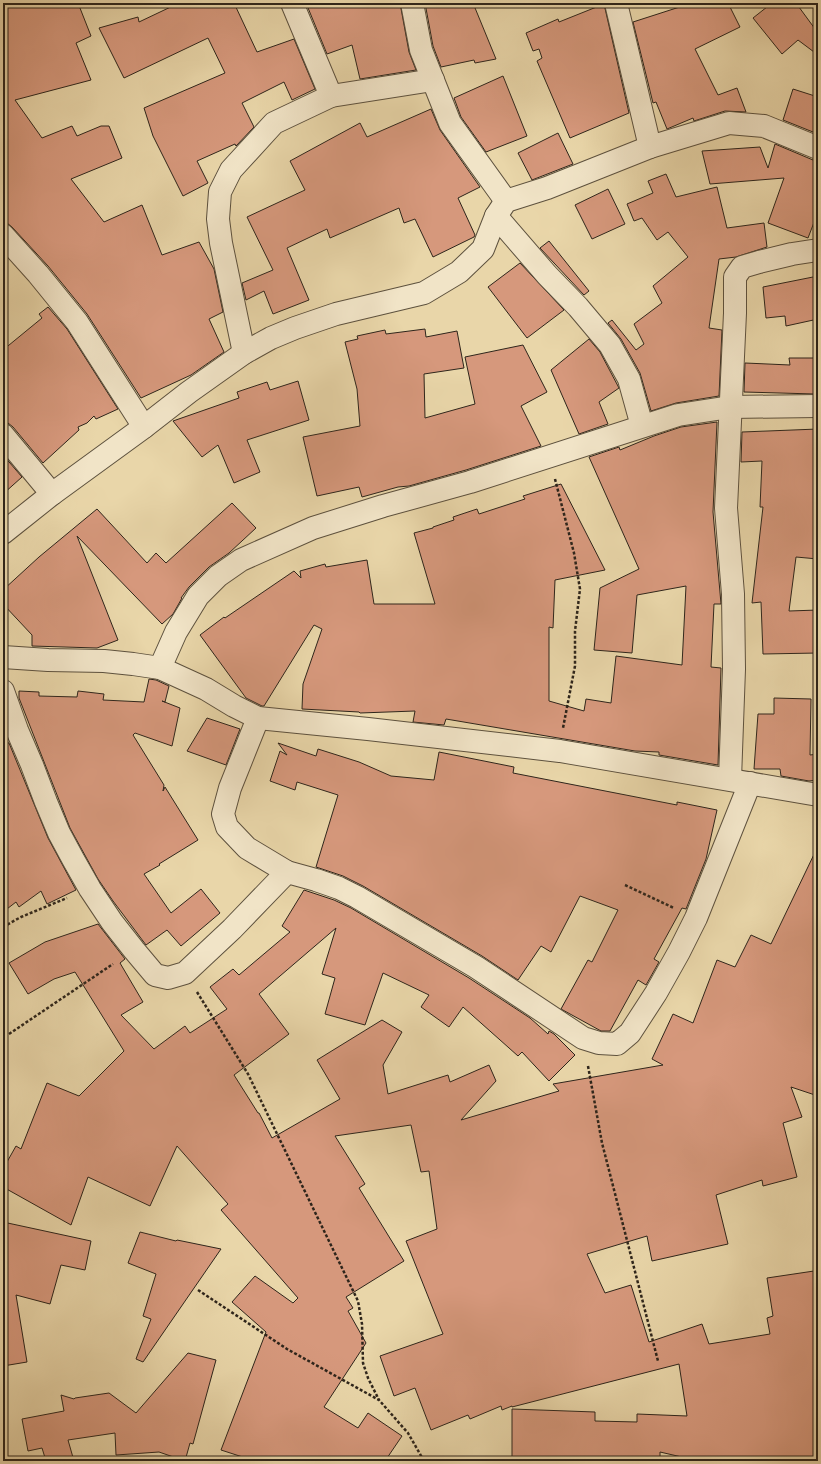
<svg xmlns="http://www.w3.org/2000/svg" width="821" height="1464" font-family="'Gentium Book Plus',serif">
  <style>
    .building { fill: #d6987c; stroke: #2e251b }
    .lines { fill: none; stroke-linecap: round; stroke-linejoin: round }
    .minor-casing { stroke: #5d513e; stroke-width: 24 }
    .path { stroke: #2e251b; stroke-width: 2.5; stroke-dasharray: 3 2; stroke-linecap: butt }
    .minor { stroke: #f1e4c7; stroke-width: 22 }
  </style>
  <rect width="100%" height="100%" fill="#e9d6a9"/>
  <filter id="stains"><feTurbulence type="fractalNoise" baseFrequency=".005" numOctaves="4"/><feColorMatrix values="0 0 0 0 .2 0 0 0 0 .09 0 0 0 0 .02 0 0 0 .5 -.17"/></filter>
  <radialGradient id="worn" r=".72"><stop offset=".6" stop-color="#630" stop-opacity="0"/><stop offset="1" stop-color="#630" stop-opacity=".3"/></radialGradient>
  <g class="building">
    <path d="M3 3H78L91 36 76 43 91 80 15 100 42 138 72 126 77 136 101 126H109L122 158 71 179 104 222 142 205 162 255 199 242 214 269 223 312 209 319 224 352 191 375 141 398 87 314 48 266 12 227 7 223H3Z"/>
    <path d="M179 3H234L257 52 294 39 315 89 292 100 284 82 242 103 254 127 236 146 235 144 197 161 208 183 183 196 153 136 144 108 225 73 208 38 124 78 99 28 138 17 139 22Z"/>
    <path d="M306 3H400L409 52 416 70 360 79 352 45 327 54Z"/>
    <path d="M425 3H473L496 59 475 63 474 60 441 67 433 46Z"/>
    <path d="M692 3H728L740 27 695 49 718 95 737 88 746 112 725 111 694 121 693 118 667 129 656 102 653 103 633 22Z"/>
    <path d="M772 3H796L818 33V55L798 40 782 54 753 18Z"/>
    <path d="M604 4 629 113 570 138 537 61 542 58 539 49 533 51 526 33 558 19 559 22Z"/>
    <path d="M503 76 527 136 486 152 461 117 454 98Z"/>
    <path d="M793 89 818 97V134L783 120Z"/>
    <path d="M431 109 440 130 480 187 458 198 475 235 474 237 433 257 415 219 404 223 399 208 330 238 327 229 287 248 309 300 273 314 264 291 246 300 242 283 273 270 247 217 305 190 290 161 360 123 367 137Z"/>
    <path d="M558 133 573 164 532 180 518 153Z"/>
    <path d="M775 144 813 160H818V212L808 238 768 223 784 178 710 184 702 151 760 147 768 168Z"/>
    <path d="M666 174 676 197 717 187 727 228 764 223 767 247 736 257 719 259 709 328 722 330 719 396 676 403 651 411 640 373 621 339 608 323 612 320 636 350 644 344 634 324 662 303 653 286 688 257 668 232 657 240 642 218 634 221 627 204 653 193 648 181Z"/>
    <path d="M608 189 625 224 592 239 575 205Z"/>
    <path d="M549 241 589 291 584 295 540 248Z"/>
    <path d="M520 263 564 310 527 338 488 287Z"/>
    <path d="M818 276V319L786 326 785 316 766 318 763 287Z"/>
    <path d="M48 307 67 329 118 409 96 419 94 416 87 423 78 427 79 430 43 463 13 427 8 423H3V350L42 318 39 314Z"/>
    <path d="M425 329 426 337 457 331 464 368 424 374 425 418 475 404 465 357 523 345 547 392 521 406 541 446 466 470 409 486 398 487 362 497 359 487 317 496 303 437 360 426 357 389 345 342 358 339 357 336 385 330 386 334Z"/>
    <path d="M589 339 600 352 619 388 599 402 608 424 579 434 551 370Z"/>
    <path d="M789 358H815V394L744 392 745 363 790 365Z"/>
    <path d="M298 381 309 420 247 440 260 472 234 483 218 445 202 457 173 421 239 398 237 392 267 382 270 390Z"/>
    <path d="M717 422 713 512 721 604H714L711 667 721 668 718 765 659 755V752L635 751 446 719 444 725 413 722 415 711 360 713 359 712 302 709 303 684 322 629 314 625 264 706H262L246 698 200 635 224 617 225 618 294 571 301 578 300 571 325 564 326 567 367 560 374 604H435L414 533 433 528V527L454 520 453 517 477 509 479 514 525 499 523 496 561 484 605 570 555 580 553 628 549 627V701L584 711 586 699 611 703 616 656 682 665 686 586 637 595 632 653 594 650 600 588 639 569 589 457 619 447 620 450 654 436 681 427Z"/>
    <path d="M818 429V559L796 557 789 611 818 610V653L763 654 761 602 752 603 763 507H760L762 461 741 462 742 432Z"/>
    <path d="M3 455 22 477 3 494Z"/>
    <path d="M232 503 256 528 229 553 209 567 189 587 181 598H182L173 614 162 624 77 536 118 640 97 648 32 646V635L3 604V590L39 557 97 509 147 563 156 553 166 563Z"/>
    <path d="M149 679 156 680 169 686 165 702 162 701 180 708 172 746 135 733 133 735 164 785 163 791 165 787 198 840 159 864 160 865 144 874 171 913 201 889 220 913 181 946 167 930 146 945 113 901 98 879 70 828 19 698V691L39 692V696L77 697 78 691 104 694 103 700 144 702Z"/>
    <path d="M774 698 811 699 810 755 818 754V780L809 781 781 776 780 769H754L758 714H774Z"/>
    <path d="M207 718 240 729 226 765 187 751Z"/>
    <path d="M3 742 9 743 48 838 76 890 47 904 41 891 19 907 16 902 3 912Z"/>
    <path d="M278 743 316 756 318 749 359 762 391 776 434 780 439 752 514 767 513 773 677 805V802L717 810 706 859 686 909 682 908 654 959 659 962 646 985 638 980 610 1031H601L561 1009 588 960 592 962 618 910 580 896 551 952 541 946 518 980 482 956 363 886 343 876 316 867 338 795 297 782 295 790 270 781 280 751 287 755Z"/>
    <path d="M818 846V1096L791 1087 802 1117 783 1123 797 1177 763 1186 762 1180 716 1195 728 1244 652 1261 647 1236 587 1254 605 1293 631 1285 649 1342 702 1324 709 1344 770 1334 767 1318 773 1316 767 1278 814 1271 818 1293V1461H699L660 1452V1461L585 1459V1461H512V1409L595 1412V1421L637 1422V1414L687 1416 679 1364 512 1407V1406L502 1410 501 1406 470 1419 468 1415 431 1430 415 1388 394 1396 380 1356 443 1334 406 1241 437 1229 429 1171 421 1172 411 1125 335 1136 365 1184 359 1188 404 1261 346 1297 353 1308 348 1311 366 1343 324 1407 358 1428 368 1413 402 1436 385 1461H255L221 1450 266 1332 232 1302 255 1276 293 1303 298 1298 221 1210 228 1204 177 1146 150 1206 88 1177 71 1225 3 1187V1169L16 1146 21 1149 47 1083 79 1096 124 1051 75 972 54 979 28 994 9 963 45 942 98 924 125 959 120 963 143 1002 121 1015 154 1049 185 1026 190 1033 227 1009 210 987 233 969 239 975 290 932 282 926 304 890 334 900 351 908 469 978 530 1018 548 1034 549 1031 554 1034 575 1055 549 1081 522 1052 518 1056 463 1007 449 1027 421 1007 429 995 383 973 365 1025 325 1014 335 978 322 974 336 928 259 994 289 1034 234 1075 258 1113H259L272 1138 340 1099 317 1060 382 1020 402 1032 383 1065 388 1094 448 1075 450 1082 489 1065 496 1081 461 1120 559 1091 553 1084 663 1065 652 1059 673 1014 693 1023 717 960 735 967 751 935 771 944Z"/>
    <path d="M3 1222 91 1241 85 1270 61 1265 50 1304 16 1295 27 1362 3 1366Z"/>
    <path d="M140 1232 176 1241 177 1240 221 1249 143 1362 136 1359 151 1319 143 1316 156 1274 128 1263Z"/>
    <path d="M188 1353 216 1360 193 1444 190 1443 185 1461 159 1452 116 1455 115 1433 68 1440 74 1461H46L42 1448 28 1451 22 1419 64 1411 61 1395 74 1399 75 1398 109 1393 136 1413Z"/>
  </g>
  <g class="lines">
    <defs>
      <g id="minor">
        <path d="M292 3 331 96"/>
        <path d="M412 3 421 50 450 123 506 201"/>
        <path d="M616 3 650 147"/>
        <path d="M496 216 547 275 578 307 610 345 629 379 642 426"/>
        <path d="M3 235 38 274 77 322 144 427"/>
        <path d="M244 353 221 243 218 219 220 192 231 170 274 123 331 96 433 80"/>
        <path d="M3 435 52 494"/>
        <path d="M3 533 52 494 144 427 189 392 244 353 271 338 295 328 336 314 424 293 459 272 483 249 496 216 506 201 547 188 650 147 729 123 764 126 818 148"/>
        <path d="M3 657 48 660 104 661 133 664 160 668 206 689 234 706 258 718 368 729 560 751 818 795"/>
        <path d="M160 668 176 632 198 596 218 576 241 560 313 528 383 506 470 482 678 415 730 407 818 406"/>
        <path d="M3 691 17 730 32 765 46 802 59 833 73 859 90 889 112 922 134 950 155 975 168 978 185 973 232 929 287 872"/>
        <path d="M258 718 230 788 223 814 227 827 247 848 287 872 316 880 339 888 357 897 476 967 583 1038 599 1043 617 1044 630 1033 656 993 679 952 696 918 750 783"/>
        <path d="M730 779 734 669 733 594 726 508 735 313V277L742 267 759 262 792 254 818 250"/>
      </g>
    </defs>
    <use href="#minor" class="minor-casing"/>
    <g class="path">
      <path d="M555 479 574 553 580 589 575 631V666L563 728"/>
      <path d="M625 885 674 908"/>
      <path d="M3 927 21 917 67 898"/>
      <path d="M197 992 248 1074 358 1301 362 1324 363 1363 368 1378 379 1400"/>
      <path d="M9 1034 113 964"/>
      <path d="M588 1066 602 1143 658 1361"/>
      <path d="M198 1290 287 1349 379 1400 408 1433 424 1461"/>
    </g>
    <use href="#minor" class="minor"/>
  </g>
  <rect width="821" height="1464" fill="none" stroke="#e9d6a9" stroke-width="16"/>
  <rect x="4" y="4" width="813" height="1456" fill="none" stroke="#2e251b" stroke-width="2"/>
  <rect x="8" y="8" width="805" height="1448" fill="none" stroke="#2e251b"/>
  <rect width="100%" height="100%" filter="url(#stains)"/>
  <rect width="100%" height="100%" fill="url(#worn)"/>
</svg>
